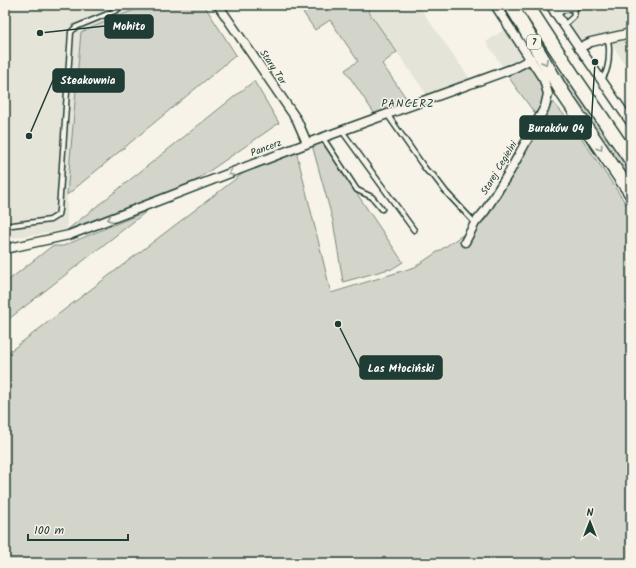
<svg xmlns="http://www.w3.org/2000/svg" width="636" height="568" font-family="Kalam,sans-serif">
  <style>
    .built { fill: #e5e4d9 }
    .green { fill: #d3d5ca; stroke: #79897f }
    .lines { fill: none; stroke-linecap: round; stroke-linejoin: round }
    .service-casing { stroke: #1f3d34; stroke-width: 7 }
    .minor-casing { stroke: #1f3d34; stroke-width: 11 }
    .trunk-casing { stroke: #1f3d34; stroke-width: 16 }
    .service { stroke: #f7f3e8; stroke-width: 4 }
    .minor { stroke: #f7f3e8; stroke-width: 8 }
    .trunk { stroke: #f7f3e8; stroke-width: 13 }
    .oneway { stroke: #8b988e }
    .labels { text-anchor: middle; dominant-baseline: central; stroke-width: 3; stroke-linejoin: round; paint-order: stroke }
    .shield { fill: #f7f3e8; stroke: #60746a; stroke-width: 1 }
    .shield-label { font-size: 9px; font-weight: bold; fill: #1f3d34 }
    .street-label { font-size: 10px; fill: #1f3d34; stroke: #f7f3e8 }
    .neighbourhood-label { font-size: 11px; letter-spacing: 1px; fill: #1f3d34; stroke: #f7f3e8 }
    .leader { fill: none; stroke: #1f3d34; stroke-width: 1.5 }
    .callout-dot { fill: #1f3d34; stroke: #f7f3e8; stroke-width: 1.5 }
    .callout { fill: #1f3d34; stroke: #1f3d34; stroke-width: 1.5 }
    .callout-label { font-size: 11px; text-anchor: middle; font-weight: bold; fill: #fff }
  </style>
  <rect width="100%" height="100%" fill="#f7f3e8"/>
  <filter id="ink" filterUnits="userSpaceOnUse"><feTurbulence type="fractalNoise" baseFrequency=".025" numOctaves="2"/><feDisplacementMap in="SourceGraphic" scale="8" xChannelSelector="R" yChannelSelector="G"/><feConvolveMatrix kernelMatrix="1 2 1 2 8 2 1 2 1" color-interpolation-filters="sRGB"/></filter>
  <g filter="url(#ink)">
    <g class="built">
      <path d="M5 5H146L81 32 67 195V230L5 239Z"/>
      <path d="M375 5H418L471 80 427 95 367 10Z"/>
      <path d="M587 5H628L630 13 625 15 628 31 581 41 560 11Z"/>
      <path d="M505 29 525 57 523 59 503 67 486 42Z"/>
      <path d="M631 38V73L612 45 614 42Z"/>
    </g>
    <g class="green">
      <path d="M146 5H204L236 55 67 195 81 32Z"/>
      <path d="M298 5H375L368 11 397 52 382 64 409 102 378 114 374 113 345 70 358 61 330 20 315 30Z"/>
      <path d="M528 67 531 68 542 86 545 98 536 115 507 75Z"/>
      <path d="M563 75 566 76 573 83 631 168 623 175 561 78Z"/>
      <path d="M254 81 279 123 195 181 67 230Z"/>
      <path d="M553 102 572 124 631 211V563H5V355L246 171 296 150 331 293 415 267 485 220Z"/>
      <path d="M322 142 403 262 390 270 389 269 343 282 333 221 312 145Z"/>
      <path d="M147 211 5 322V283L52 246H63Z"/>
    </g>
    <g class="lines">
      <defs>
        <g id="service">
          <path d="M564 25 574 16 573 6"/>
          <path d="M601 80C610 71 610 50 608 39"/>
          <path d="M387 114 424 167 428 172 433 175 446 192 475 223"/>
          <path d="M342 131 414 230"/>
          <path d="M323 138 357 190 372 197 382 209"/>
          <path d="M5 226 50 220 58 215 59 210 71 32 76 27 117 10 122 5"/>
        </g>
        <g id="minor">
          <path d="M218 5 297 120 307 143"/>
          <path d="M550 5 631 123"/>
          <path d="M555 13 564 8 578 5"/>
          <path d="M579 48 591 42 631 33"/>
          <path d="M465 242 475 223 485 211 510 171 545 107 548 94 544 80 495 5"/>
          <path d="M5 249 69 235 316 140 514 68 531 59"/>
        </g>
        <g id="trunk">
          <path d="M511 5 564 95 631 193"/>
          <path d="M527 5 574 77 631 160"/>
        </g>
      </defs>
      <use href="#service" class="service-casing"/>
      <use href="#minor" class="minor-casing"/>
      <use href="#trunk" class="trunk-casing"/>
      <use href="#service" class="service"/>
      <use href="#minor" class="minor"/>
      <use href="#trunk" class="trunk"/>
    </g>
    <defs><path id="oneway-chevron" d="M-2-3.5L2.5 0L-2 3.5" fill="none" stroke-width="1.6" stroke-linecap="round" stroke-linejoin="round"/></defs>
    <g class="oneway">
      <use href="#oneway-chevron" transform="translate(545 62) rotate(60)"/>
      <use href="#oneway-chevron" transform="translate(600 148) rotate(56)"/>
      <use href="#oneway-chevron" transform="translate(231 173) rotate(159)"/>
      <use href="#oneway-chevron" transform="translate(110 219) rotate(159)"/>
    </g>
  </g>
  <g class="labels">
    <rect class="shield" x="527" y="35" width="14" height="14" rx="3"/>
    <g class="shield-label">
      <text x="534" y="42">7</text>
    </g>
    <g class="street-label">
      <text transform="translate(273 67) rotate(56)">Stary Tor</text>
      <text transform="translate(266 148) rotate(-21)">Pancerz</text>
      <text transform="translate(499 168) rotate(-59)">Starej Cegielni</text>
    </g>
    <g class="neighbourhood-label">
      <text x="408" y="104">PANCERZ</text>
    </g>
  </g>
  <path class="leader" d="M40 33L105 26M29 136L53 80M595 62L591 128M338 324L360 368"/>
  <g class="callout-dot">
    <circle cx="40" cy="33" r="4"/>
    <circle cx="29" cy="136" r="4"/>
    <circle cx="595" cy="62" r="4"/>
    <circle cx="338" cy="324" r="4"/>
  </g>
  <g class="callout">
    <rect x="105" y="15" width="48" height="23" rx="4"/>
    <rect x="53" y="69" width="71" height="23" rx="4"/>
    <rect x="520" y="116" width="71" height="23" rx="4"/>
    <rect x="360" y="356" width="82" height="23" rx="4"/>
  </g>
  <g class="callout-label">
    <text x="129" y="30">Mohito</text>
    <text x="88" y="84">Steakownia</text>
    <text x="556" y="132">Buraków 04</text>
    <text x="401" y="372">Las Młociński</text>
  </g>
  <rect width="636" height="568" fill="none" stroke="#f7f3e8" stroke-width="20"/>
  <rect x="10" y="10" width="616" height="548" fill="none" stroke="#1f3d34" stroke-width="1.5" filter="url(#ink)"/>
  <g transform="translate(590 522)" stroke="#f7f3e8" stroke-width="3" paint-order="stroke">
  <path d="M0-3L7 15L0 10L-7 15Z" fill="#1f3d34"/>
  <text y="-6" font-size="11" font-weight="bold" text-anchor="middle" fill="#1f3d34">N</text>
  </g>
  <path d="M28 534v6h100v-6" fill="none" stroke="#1f3d34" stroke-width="2"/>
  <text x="34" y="534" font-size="12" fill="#1f3d34" stroke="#f7f3e8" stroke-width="3" paint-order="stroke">100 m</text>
</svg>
